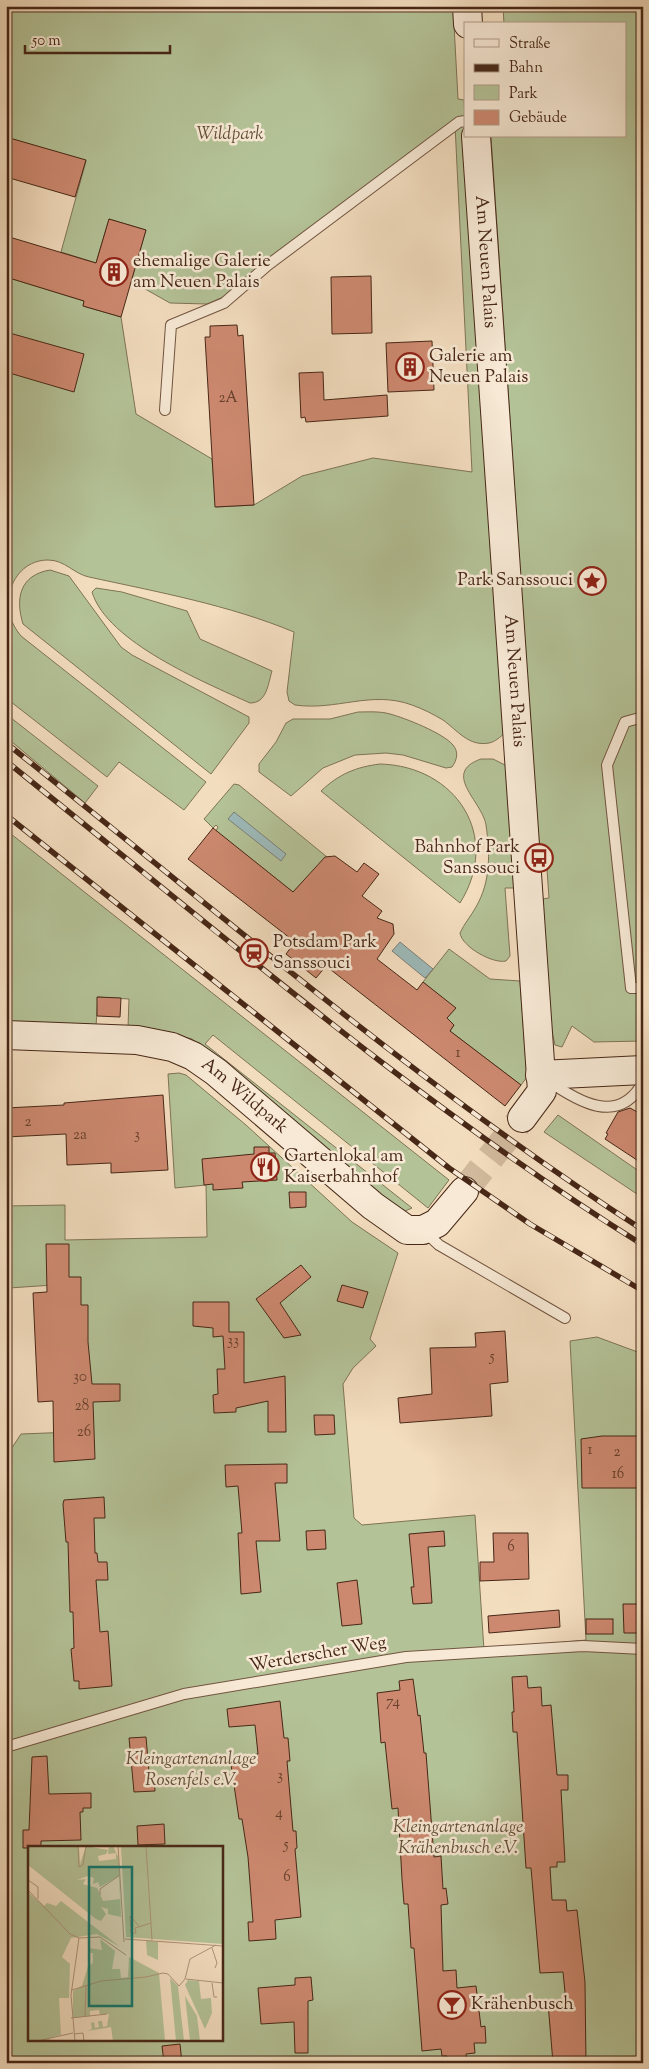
<svg xmlns="http://www.w3.org/2000/svg" width="649" height="2069" font-family="'Sorts Mill Goudy',serif">
  <style>
    .green { fill: #b4c297; stroke: #7e7456; fill-rule: evenodd }
    .water { fill: #9dbaba; stroke: #7b7f78 }
    .building { fill: #cd8970; stroke: #472716 }
    .lines { fill: none; stroke-linecap: round; stroke-linejoin: round }
    .secondary-tunnel { stroke: #d1b99d; stroke-width: 28; stroke-dasharray: 28 14; stroke-linecap: butt }
    .lane-casing { stroke: #725440; stroke-width: 12 }
    .secondary-casing { stroke: #472716; stroke-width: 30 }
    .lane { stroke: #f7e9d5; stroke-width: 10 }
    .secondary { stroke: #f7e9d5; stroke-width: 28 }
    .rail-casing { stroke: #472716; stroke-width: 5.5 }
    .rail { stroke: #f7e9d5; stroke-width: 4; stroke-dasharray: 11; stroke-linecap: butt }
    .labels { text-anchor: middle; dominant-baseline: central; stroke-width: 5; stroke-linejoin: round; paint-order: stroke }
    .number-label { font-size: 15px; fill: #68402c }
    .park-label { font-size: 18px; font-style: italic; fill: #624e36; stroke: #f7e9d5 }
    .street-label { font-size: 18px; fill: #472716; stroke: #f7e9d5 }
    .poi-label { font-size: 18px; fill: #472716; stroke: #f7e9d5; text-anchor: start }
    .inset-road { fill: none; stroke: #ae947b; stroke-width: 1 }
    .view { fill: #0f766e; fill-opacity: 0.15; stroke: #0f766e; stroke-width: 2.5 }
    .inset-edge { fill: none; stroke: #472716; stroke-width: 2.5 }
  </style>
  <rect width="100%" height="100%" fill="#f3ddbf"/>
  <filter id="stains"><feTurbulence type="fractalNoise" baseFrequency=".004" numOctaves="4"/><feColorMatrix values="0 0 0 0 .2 0 0 0 0 .09 0 0 0 0 .02 0 0 0 .5 -.17"/></filter>
  <radialGradient id="worn" r=".72"><stop offset=".6" stop-color="#630" stop-opacity="0"/><stop offset="1" stop-color="#630" stop-opacity=".3"/></radialGradient>
  <g class="green">
    <path d="M6 6H453L458 99 464 100 505 733C500 737 495 742 489 743 469 747 457 730 443 720 433 714 423 709 412 705 371 690 337 711 295 705L289 701 287 692 294 632C229 605 158 592 89 577 74 574 65 560 48 560 29 560 15 573 10 591 6 608 10 623 21 636L206 782 184 810 119 762 107 777 6 698V277L84 301 83 306 121 317 136 414 212 459 216 507 254 505 302 476 373 458 472 472 455 125 237 291 207 304 170 303 131 281 146 230 109 219 96 263 61 252 86 161 6 137Z"/>
    <path d="M503 6H643V1041L594 1042 572 1026 562 1047 555 1045 549 1018 542 899 549 898 546 855H539L491 136H625V24H504Z"/>
    <path d="M50 570 69 576 121 647 132 655 249 717V723L211 774 23 624C15 598 20 575 50 570Z"/>
    <path d="M96 588 122 592 187 611 200 639 272 671C268 684 267 703 250 703 204 682 107 642 92 592Z"/>
    <path d="M358 712C368 712 380 711 390 714 405 718 443 733 453 745 459 752 457 760 452 767L446 768 403 755 386 753 355 755 323 768 291 796 259 772V764L276 742 286 723 293 719H330Z"/>
    <path d="M6 714 98 786 85 803 6 737Z"/>
    <path d="M481 759H493L507 766 515 888H505L510 956 506 961C493 964 462 947 460 933 464 924 471 916 476 907 491 881 490 853 486 825 482 801 441 773 481 759Z"/>
    <path d="M380 764C456 766 502 836 460 903L321 791C339 774 356 767 380 764Z"/>
    <path d="M234 784 239 785 327 857 293 892 216 831 218 827 216 825 213 828 204 819Z"/>
    <path d="M6 830 449 1180 428 1208 213 1035 205 1044 412 1208 405 1211 394 1205 192 1039 154 1029 128 1028 129 999 98 997 96 1026 6 1025Z"/>
    <path d="M449 949 490 979 520 981 527 1077 521 1085 450 1031 454 1025 447 1018 455 1008 423 982Z"/>
    <path d="M179 1073 186 1075 246 1125 352 1222 398 1253 370 1339 376 1346 353 1368 343 1384 354 1518 362 1525 475 1515 484 1650 586 1640 570 1341 597 1337 643 1354V2063H6V1457L21 1434 73 1432 68 1284 9 1288 6 1206 65 1205V1240L207 1237 206 1185 175 1188 168 1074ZM29 1848H221V2040H29Z"/>
    <path d="M558 1115 643 1174V1198L544 1132Z"/>
  </g>
  <g class="water">
    <path d="M234 812 286 854 281 861 228 819Z"/>
    <path d="M400 942 433 969 425 978 392 951Z"/>
  </g>
  <g class="building">
    <path d="M6 137 86 160 75 197 6 177Z"/>
    <path d="M109 219 146 230 121 317 83 306 84 301 6 277V236L96 263Z"/>
    <path d="M371 276 372 333 332 334 331 277Z"/>
    <path d="M237 325 238 336 243 335 254 505 215 507 205 337H210V326Z"/>
    <path d="M6 332 84 354 74 392 6 372Z"/>
    <path d="M432 341 434 390 388 392 386 343Z"/>
    <path d="M323 372 324 400 387 395 388 416 306 422 305 417 301 418 299 373Z"/>
    <path d="M213 828 293 892 325 857 335 856 357 872 364 863 379 874 362 896 382 911 377 918 393 924 394 934 377 959 417 990 423 982 456 1008 447 1018 454 1025 450 1031 521 1085 505 1106 326 966 316 978 286 954 295 942 188 859Z"/>
    <path d="M97 997 121 998 120 1017 97 1016Z"/>
    <path d="M163 1095 168 1170 111 1173V1163L67 1165 66 1134 6 1137V1108L64 1105V1103Z"/>
    <path d="M630 1108 643 1115V1164L605 1139 608 1134 606 1133 618 1112Z"/>
    <path d="M254 1147H269V1153H275L277 1180 242 1182 243 1188 213 1190V1184L204 1185 202 1159 254 1154Z"/>
    <path d="M289 1192H306V1207L290 1208Z"/>
    <path d="M46 1244H69V1277H81V1305H88V1342L92 1384H120V1401L93 1402 95 1459 54 1462 53 1401 38 1402 33 1293 47 1292Z"/>
    <path d="M301 1265 311 1277 280 1303 301 1335 284 1338 256 1299Z"/>
    <path d="M342 1285 368 1292 363 1308 337 1301Z"/>
    <path d="M193 1302H229V1332H244V1383L285 1376 286 1432H268V1401L236 1408V1412L214 1413 213 1395 218 1394 217 1369H225L223 1336 213 1337V1328L193 1326Z"/>
    <path d="M505 1331 508 1382 490 1384 492 1416 400 1423 398 1398 432 1394 430 1348 476 1347 475 1333Z"/>
    <path d="M314 1415H334L335 1434 315 1435Z"/>
    <path d="M602 1436H643V1488H582L581 1439Z"/>
    <path d="M287 1464V1483H275L280 1541H256L261 1592 241 1594 238 1533H242L238 1486 226 1487 225 1465Z"/>
    <path d="M104 1497 105 1518H94L95 1553H97L98 1562H107L108 1580H96L100 1632 108 1631 112 1686 79 1689V1681H74L71 1649 74 1648 73 1612H70L68 1542H66L63 1504 64 1500Z"/>
    <path d="M325 1530 326 1549 307 1550 306 1531Z"/>
    <path d="M444 1531 445 1546 428 1547 432 1603 413 1604 411 1587H414L409 1534Z"/>
    <path d="M493 1533H528L529 1579 480 1581V1562H494Z"/>
    <path d="M357 1580 362 1624 342 1626 337 1583Z"/>
    <path d="M623 1604H641L640 1633H624Z"/>
    <path d="M559 1610 560 1627 489 1633 488 1616Z"/>
    <rect x="586" y="1619" width="27" height="15"/>
    <path d="M527 1676 528 1688 541 1687 542 1706 551 1705 557 1775H568V1790H561L565 1862H557V1867H550L552 1900H566L567 1911 577 1910 585 1982 586 2063H553L548 2003 566 2002 563 1972 540 1973 531 1868H526L517 1732H513L512 1712H514L512 1677Z"/>
    <path d="M413 1679 418 1716 420 1715 424 1753H426L434 1857 441 1856 443 1889 446 1888 448 1904 441 1905 443 1971 456 1970 457 1988 476 1986 481 2027 485 2026 486 2043H474L475 2053 466 2054 467 2063H447V2056H442L441 2049 422 2051 414 1948H411L408 1904H404L402 1879 398 1808 392 1809 385 1742 381 1743 377 1693 400 1690 399 1681Z"/>
    <path d="M280 1701 284 1738H288L290 1761H287L293 1831H296L297 1848 295 1849 301 1917 275 1920 276 1939 249 1941 248 1922H253L248 1857 242 1819H239L230 1758 258 1754 255 1725 229 1727 227 1709Z"/>
    <path d="M146 1737 149 1772H154L155 1791 134 1792 129 1738Z"/>
    <path d="M47 1756 49 1794 91 1793V1808H83V1812H80L81 1840 41 1841V1848H23V1830H29L32 1757Z"/>
    <path d="M164 1824 165 1844 138 1845 137 1826Z"/>
    <path d="M311 1977 313 2000 308 2001V2053H295L294 2022 261 2024 258 1988 295 1985V1978Z"/>
    <path d="M180 2044 182 2063H164L162 2046Z"/>
  </g>
  <g class="lines">
    <path class="secondary-tunnel" d="M464 1191 522 1118"/>
    <defs>
      <g id="lane">
        <path d="M165 410 171 325 224 303 268 265 459 122 465 121"/>
        <path d="M643 717 625 722 607 765 631 988H643"/>
        <path d="M547 1080C577 1101 619 1127 643 1082"/>
        <path d="M424 1231 439 1245 565 1318"/>
        <path d="M6 1747 184 1694 406 1657 583 1646 643 1649"/>
      </g>
      <g id="secondary">
        <path d="M467 6 468 24"/>
        <path id="s1" d="M476 136 542 1091 522 1118"/>
        <path id="s2" d="M6 1035 137 1040 172 1047 193 1056 216 1072 373 1206 407 1230H423L437 1223 464 1191"/>
        <path d="M540 1075 643 1070"/>
      </g>
    </defs>
    <use href="#lane" class="lane-casing"/>
    <use href="#secondary" class="secondary-casing"/>
    <use href="#lane" class="lane"/>
    <use href="#secondary" class="secondary"/>
    <defs>
      <g id="rail">
        <path d="M6 743C215 909 418 1085 643 1230"/>
        <path d="M6 761C214 928 417 1104 643 1245"/>
        <path d="M6 815 449 1168 530 1224 643 1291"/>
      </g>
    </defs>
    <use href="#rail" class="rail-casing"/>
    <use href="#rail" class="rail"/>
  </g>
  <defs>
    <symbol id="building-ring" viewBox="-11 -11 22 22"><circle r="9.5" fill="#f7e9d5" stroke="#8f2418" stroke-width="1.5"/><path d="M-4-6H4V6H1V3H-1V6H-4ZM-2.5-4.3h1.7v1.8h-1.7ZM.8-4.3h1.7v1.8H.8ZM-2.5-1h1.7V.8h-1.7ZM.8-1h1.7V.8H.8Z" fill="#8f2418"/></symbol>
    <symbol id="sight-ring" viewBox="-11 -11 22 22"><circle r="9.5" fill="#f7e9d5" stroke="#8f2418" stroke-width="1.5"/><path d="M0-6L1.8-2.2L6-1.7L2.9 1.2L3.7 5.4L0 3.3L-3.7 5.4L-2.9 1.2L-6-1.7L-1.8-2.2Z" fill="#8f2418"/></symbol>
    <symbol id="bus-ring" viewBox="-11 -11 22 22"><circle r="9.5" fill="#f7e9d5" stroke="#8f2418" stroke-width="1.5"/><path d="M-5-6H5V4H4V6H2V4H-2V6H-4V4H-5ZM-3.5-4V0h7V-4ZM-3.5 1.2v1.5H-2V1.2ZM2 1.2v1.5H3.5V1.2Z" fill="#8f2418"/></symbol>
    <symbol id="station-ring" viewBox="-11 -11 22 22"><circle r="9.5" fill="#f7e9d5" stroke="#8f2418" stroke-width="1.5"/><path d="M-3-6H3Q5-6 5-4V2Q5 4 3 4L4.5 6H3L1.5 4h-3L-3 6H-4.5L-3 4Q-5 4-5 2V-4Q-5-6-3-6ZM-3.5-4v3h7v-3ZM-3.5 1v1.5H-2V1ZM2 1v1.5H3.5V1Z" fill="#8f2418"/></symbol>
    <symbol id="restaurant-ring" viewBox="-11 -11 22 22"><circle r="9.5" fill="#f7e9d5" stroke="#8f2418" stroke-width="1.5"/><path d="M-5-6h1v4h1v-4h1v4h1v-4h1v5L-1.5 .5V6h-2V.5L-5-1ZM5-6V6H3V1.5H1.5Q1.5-4 5-6Z" fill="#8f2418"/></symbol>
    <symbol id="bar-ring" viewBox="-11 -11 22 22"><circle r="9.5" fill="#f7e9d5" stroke="#8f2418" stroke-width="1.5"/><path d="M-6-5H6L.8 .8V4.5H3.5V6h-7V4.5H-.8V.8Z" fill="#8f2418"/></symbol>
  </defs>
  <g fill-rule="evenodd">
    <use href="#building-ring" x="98" y="256" width="32" height="32"/>
    <use href="#building-ring" x="394" y="351" width="32" height="32"/>
    <use href="#sight-ring" x="576" y="565" width="32" height="32"/>
    <use href="#bus-ring" x="523" y="842" width="32" height="32"/>
    <use href="#station-ring" x="238" y="937" width="32" height="32"/>
    <use href="#restaurant-ring" x="249" y="1151" width="32" height="32"/>
    <use href="#bar-ring" x="436" y="1989" width="32" height="32"/>
  </g>
  <g class="labels">
    <g class="number-label">
      <text x="228" y="398">2A</text>
      <text x="458" y="1053">1</text>
      <text x="28" y="1122">2</text>
      <text x="80" y="1135">2a</text>
      <text x="137" y="1135">3</text>
      <text x="233" y="1341">33</text>
      <text x="492" y="1357">5</text>
      <text x="80" y="1377">30</text>
      <text x="82" y="1406">28</text>
      <text x="84" y="1432">26</text>
      <text x="590" y="1450">1</text>
      <text x="617" y="1452">2</text>
      <text x="618" y="1474">16</text>
      <text x="511" y="1547">6</text>
      <text x="393" y="1702">74</text>
      <text x="280" y="1776">3</text>
      <text x="279" y="1813">4</text>
      <text x="286" y="1845">5</text>
      <text x="287" y="1877">6</text>
    </g>
    <g class="park-label">
      <text x="230" y="135">Wildpark</text>
      <text x="191" y="1760">Kleingartenanlage<tspan x="191" dy="21">Rosenfels e.V.</tspan></text>
      <text x="458" y="1828">Kleingartenanlage<tspan x="458" dy="21">Krähenbusch e.V.</tspan></text>
    </g>
    <g class="street-label">
      <text stroke="none"><textPath href="#s1" startOffset="126">Am Neuen Palais</textPath></text>
      <text stroke="none"><textPath href="#s1" startOffset="546">Am Neuen Palais</textPath></text>
      <text stroke="none"><textPath href="#s2" startOffset="255">Am Wildpark</textPath></text>
      <text transform="translate(318 1655) rotate(-10)">Werderscher Weg</text>
    </g>
    <g class="poi-label">
      <text x="133" y="262">ehemalige Galerie<tspan x="133" dy="21">am Neuen Palais</tspan></text>
      <text x="429" y="357">Galerie am<tspan x="429" dy="21">Neuen Palais</tspan></text>
      <text x="573" y="581" text-anchor="end">Park Sanssouci</text>
      <text x="520" y="848" text-anchor="end">Bahnhof Park<tspan x="520" dy="21">Sanssouci</tspan></text>
      <text x="273" y="943">Potsdam Park<tspan x="273" dy="21">Sanssouci</tspan></text>
      <text x="284" y="1157">Gartenlokal am<tspan x="284" dy="21">Kaiserbahnhof</tspan></text>
      <text x="471" y="2005">Krähenbusch</text>
    </g>
  </g>
  <g transform="translate(28 1846)">
    <rect width="195" height="195" fill="#f3ddbf"/>
    <path d="M0 0H51L52 18 58 0 80 4 78 8 70 10 71 15 88 13V7L80 8 81 0H85L91 13 93 71 80 68V63L73 61 78 68 73 75 68 73 0 19ZM60 30 66 32 65 38 70 36 72 41 91 30 92 53 75 55 69 42 55 38 58 33 49 34ZM93 0H195V98L98 91ZM0 46 16 60 19 57 28 60 33 55 91 100 69 88 43 92 34 111 42 118 41 152H31L33 189 21 192 22 195H0ZM72 93 87 105 84 123H92L93 132 100 131 101 111 131 127 137 195H85L83 181 59 185 64 183 63 177 66 176 67 182 71 181 70 175H74L75 181 79 180 81 168 72 169 71 164 62 165V170L45 172V145L54 140 60 120 65 117V107H61V102L74 104ZM118 94 130 96V114L119 109ZM142 132 150 140 156 195H148ZM160 134 171 135 173 153 183 152 184 167 177 183 157 139ZM157 150 169 170 172 195H162Z" fill="#b4c297" fill-rule="evenodd"/>
    <path class="inset-road" d="M50 0 51 21 55 19 58 0M90 0 96 96M118 0 124 94M0 34 10 41V53M0 44 42 88 51 92M72 49V43L92 29M111 80 102 70 103 87H108L107 82 123 77M51 92 72 91 98 109M97 93 195 100M184 102 189 117 187 122M158 133 195 137M184 137 186 151H189M44 144 73 135 118 131 135 127 140 128 151 140 157 133 162 113 188 99M57 171 58 139M43 172 79 168M46 188 55 187 56 195M9 195 45 187M47 195 43 149 51 92"/>
    <path class="view" d="M61 21H104V160H61Z"/>
    <rect width="195" height="195" class="inset-edge"/>
  </g>
  <rect width="649" height="2069" fill="none" stroke="#f3ddbf" stroke-width="25"/>
  <rect x="8" y="8" width="634" height="2054" fill="none" stroke="#472716" stroke-width="2.5"/>
  <rect x="12" y="12" width="624" height="2044" fill="none" stroke="#472716"/>
  <rect x="464" y="22" width="162" height="115" fill="#f7e9d5" stroke="#b19b89"/>
  <rect x="474" y="39" width="25" height="8" fill="#f7e9d5" stroke="#b19b89"/>
  <text x="509" y="48" font-size="15" fill="#472716">Straße</text>
  <rect x="474" y="64" width="25" height="8" fill="#472716" stroke="#b19b89"/>
  <text x="509" y="72" font-size="15" fill="#472716">Bahn</text>
  <rect x="474" y="85" width="25" height="15" fill="#b4c297" stroke="#b19b89"/>
  <text x="509" y="98" font-size="15" fill="#472716">Park</text>
  <rect x="474" y="110" width="25" height="15" fill="#cd8970" stroke="#b19b89"/>
  <text x="509" y="122" font-size="15" fill="#472716">Gebäude</text>
  <path d="M25 45v8h145v-8" fill="none" stroke="#472716" stroke-width="2.5"/>
  <text x="32" y="45" font-size="15" fill="#472716" stroke="#f7e9d5" stroke-width="4" paint-order="stroke">50 m</text>
  <rect width="100%" height="100%" filter="url(#stains)"/>
  <rect width="100%" height="100%" fill="url(#worn)"/>
</svg>
